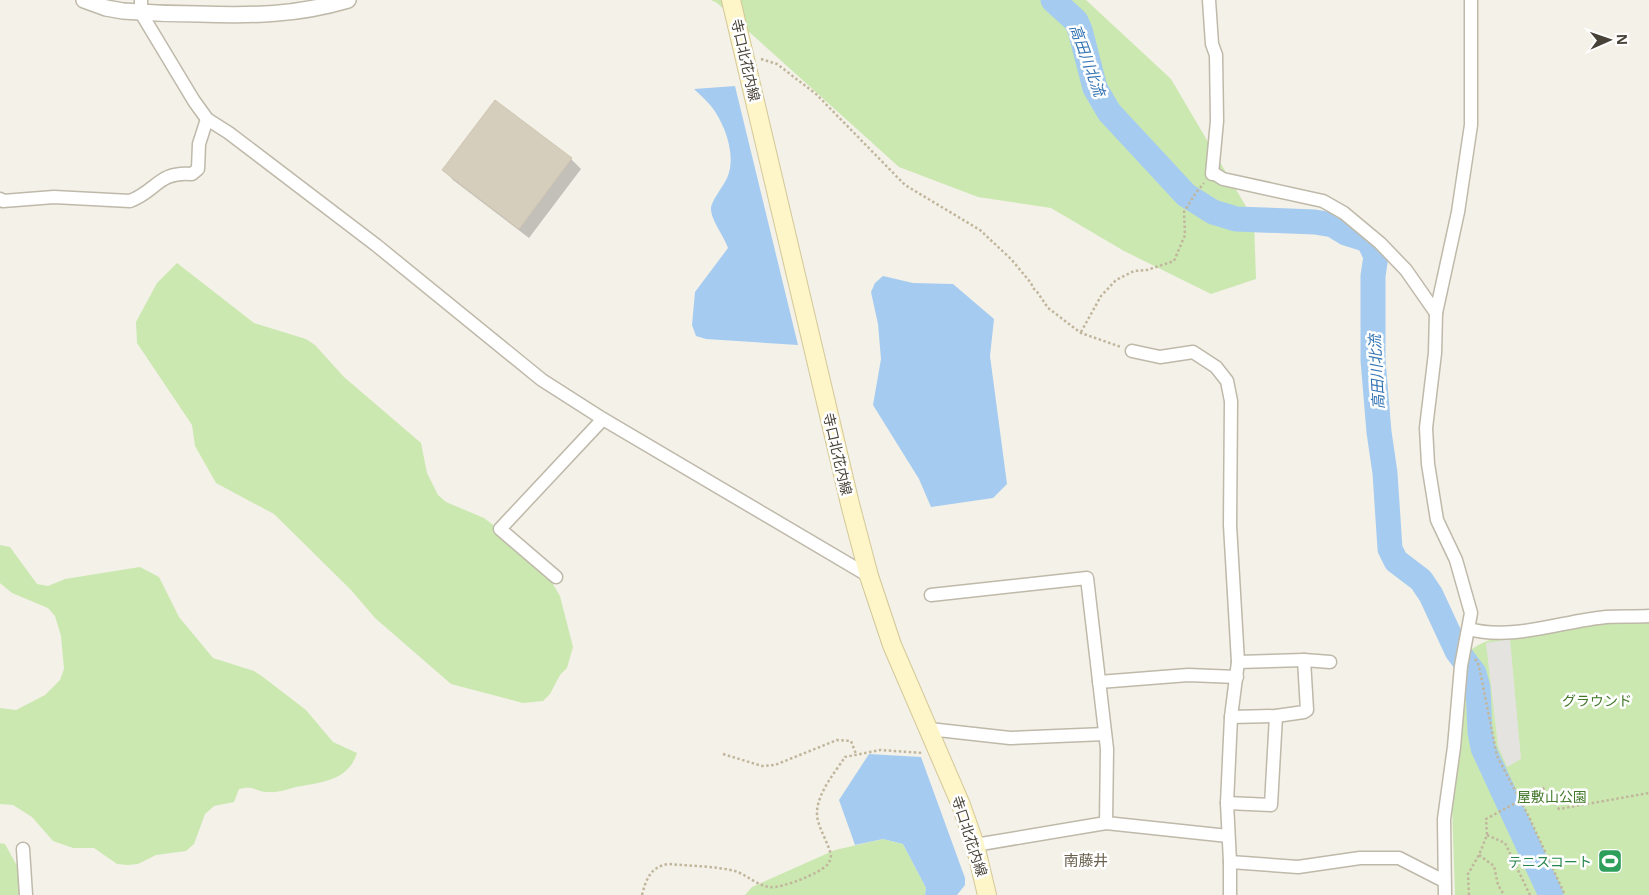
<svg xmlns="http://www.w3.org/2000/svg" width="1649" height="895" font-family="'Open Sans','Noto Sans JP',sans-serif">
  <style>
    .green { fill: #cbe8b1 }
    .parking { fill: #e5e3e0 }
    .water { fill: #a5ccf0 }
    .shadow { fill: #0003 }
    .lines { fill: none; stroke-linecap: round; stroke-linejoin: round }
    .river { stroke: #a5ccf0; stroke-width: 25 }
    .building { fill: #d5cebd; stroke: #d0c6b1 }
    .minor-casing { stroke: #bfb9aa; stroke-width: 15 }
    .tertiary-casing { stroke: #bfb9aa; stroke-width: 18 }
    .secondary-casing { stroke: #d3c898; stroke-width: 20 }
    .path { stroke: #c1b69c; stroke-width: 2.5; stroke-dasharray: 2.5 2.5; stroke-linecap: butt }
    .minor { stroke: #fff; stroke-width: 12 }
    .tertiary { stroke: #fff; stroke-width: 15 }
    .secondary { stroke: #fef5c8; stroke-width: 18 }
    .labels { text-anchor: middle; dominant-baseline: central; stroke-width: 5; stroke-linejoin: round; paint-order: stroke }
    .street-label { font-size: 14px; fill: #474237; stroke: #fff }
    .park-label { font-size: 14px; fill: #42792a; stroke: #fff }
    .leisure-label { font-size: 14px; fill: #27864d; stroke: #fff; text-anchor: end }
    .water-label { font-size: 15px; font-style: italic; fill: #3072b2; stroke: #fff }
    .neighbourhood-label { font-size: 15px; fill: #6a614e; stroke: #fff }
  </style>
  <rect width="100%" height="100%" fill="#f4f1e8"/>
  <g class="green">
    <path d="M711 0H1086L1171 79 1254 220 1256 279 1211 294 1124 251 1051 208 978 197 899 167 717 3Z"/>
    <path d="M177 263 254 323 306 339 315 345 344 377 421 443 427 473 438 495 446 502 484 518 538 559 560 596 573 647 567 668 560 675 550 694 543 701 523 703 451 684 375 618 351 590 274 514 216 483 195 446 192 425 137 343 136 322 157 283Z"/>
    <path d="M0 545 10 547 37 584 48 586 65 579 140 567 159 577 179 617 213 658 254 671 263 677 306 710 333 742 357 753C348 781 322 782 296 787 288 789 278 793 269 792 255 792 256 785 239 789L234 802 214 806 205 814 194 844 186 851 156 855 138 864 128 865 117 864 94 848H73L53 841 32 817 13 805 0 804V708L16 710 45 695 60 680 64 669 61 636 55 616 48 608 12 593 0 583Z"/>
    <path d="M1611 622 1649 623V895H1455L1452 807 1462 711 1465 647 1472 649C1488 637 1507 636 1527 633 1555 629 1583 626 1611 622Z"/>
    <path d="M883 839 903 844 926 888 925 895H745L752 887 835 850Z"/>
    <path d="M0 843 5 844 21 873 19 895H0Z"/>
  </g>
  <path class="parking" d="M1510 639 1521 759 1507 767 1498 746 1486 643Z"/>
  <g class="water">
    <path d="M735 86 798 345 706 339 696 336 692 325 695 292 728 248C724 236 711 220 711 209 711 201 723 187 727 178 737 156 725 124 711 106 706 100 700 95 694 89Z"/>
    <path d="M883 276 913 283 953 284 994 319 990 356 1007 484 993 498 931 507 919 479 873 405 881 359 878 324 871 292 875 283Z"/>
    <path d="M869 754 921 757 965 878V885L957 895H925L926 888 903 844 883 839 855 845 839 800Z"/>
  </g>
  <path class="shadow" d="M495 102 571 159 581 169 529 238 453 180 444 170Z"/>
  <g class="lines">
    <path class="river" d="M1053 0 1076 21 1080 30 1095 88 1109 112 1186 195 1213 212 1236 219 1315 222 1333 225 1346 233 1368 240 1376 256 1373 276V360L1379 432 1385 473 1390 549 1396 561 1421 580 1431 595 1457 651 1474 673 1478 688 1480 732 1483 748 1551 895"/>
  </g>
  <path class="building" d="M495 100 572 158 519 229 442 170Z"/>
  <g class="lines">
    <defs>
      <g id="minor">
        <path d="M141 0V13L194 101 207 119 229 133 376 245 542 380 603 419 869 576"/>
        <path d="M1209 0 1212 44 1216 55 1217 121 1212 174H1215L1223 179 1323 201 1344 213 1380 243 1406 270 1436 313"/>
        <path d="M0 199 3 201 54 197 130 201C157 191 158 171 192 174L198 169 199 144 207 119"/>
        <path d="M1132 351 1160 357 1193 352 1216 367 1227 381 1231 401 1230 525 1238 662 1231 717 1227 803 1230 862V895"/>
        <path d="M556 577 500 529 603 419"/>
        <path d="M931 595 1087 578 1107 749 1106 823"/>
        <path d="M1469 629C1512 641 1563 621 1606 617 1620 616 1635 617 1649 616"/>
        <path d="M1238 662 1304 660 1330 662"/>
        <path d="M1099 682 1188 675 1237 677"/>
        <path d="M1231 717 1276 716 1304 712 1307 710 1304 660"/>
        <path d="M929 729 1010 738 1105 734"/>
        <path d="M1227 803 1271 805 1276 716"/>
        <path d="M975 845 1106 823 1228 836"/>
        <path d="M23 849 26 895"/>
        <path d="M1230 862 1298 867 1360 858H1399L1444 881"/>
        <path d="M1445 895 1444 819 1454 747 1461 666 1471 613 1456 560 1437 520 1428 464 1426 428 1435 353 1436 313 1458 212 1471 125V0"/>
      </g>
      <path id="tertiary" d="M84 0 106 8 123 11C148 13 174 14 199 14 252 16 297 15 348 0"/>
      <path id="secondary" d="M731 0 850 504 869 576 892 645 961 805 975 845 987 895"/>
    </defs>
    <use href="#minor" class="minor-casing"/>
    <use href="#tertiary" class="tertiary-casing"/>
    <use href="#secondary" class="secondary-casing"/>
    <g class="path">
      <path d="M761 59 777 64 816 94 905 185 980 230 1011 259 1031 283 1033 288 1038 293 1048 308 1081 333 1121 347"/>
      <path d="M1081 332 1101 296 1116 280 1134 271 1147 270 1174 261 1185 235 1184 212 1195 194 1204 183"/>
      <path d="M1475 659 1478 663 1482 681 1497 756 1529 817 1565 895"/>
      <path d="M723 754 762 766 775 765 837 740 851 741 856 754"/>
      <path d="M1487 835 1505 843 1530 895"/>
      <path d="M1479 855 1494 866 1498 885 1504 895"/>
      <path d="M642 895C646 879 651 866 669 864 691 866 714 866 735 871 747 875 758 886 770 887 781 889 820 873 827 865 830 862 831 858 831 855 828 843 821 832 818 821 812 799 834 774 845 757L880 750 923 753"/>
      <path d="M1469 895 1468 874 1479 855 1487 835 1486 819 1543 788 1559 809 1649 793"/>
    </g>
    <use href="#minor" class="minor"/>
    <use href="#tertiary" class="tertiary"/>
    <use href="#secondary" class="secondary"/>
  </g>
  <defs>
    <symbol id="stadium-square" viewBox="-11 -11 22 22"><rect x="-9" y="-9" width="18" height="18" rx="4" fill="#2e9e5b" stroke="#fff"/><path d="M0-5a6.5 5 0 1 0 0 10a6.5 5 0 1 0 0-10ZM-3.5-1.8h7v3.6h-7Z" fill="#fff"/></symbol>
  </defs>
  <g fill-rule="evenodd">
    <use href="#stadium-square" x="1596" y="847" width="28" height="28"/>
  </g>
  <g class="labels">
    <g class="street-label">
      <text transform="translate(746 60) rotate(77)">寺口北花内線</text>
      <text transform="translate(838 454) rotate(77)">寺口北花内線</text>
      <text transform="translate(970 836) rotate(72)">寺口北花内線</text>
    </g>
    <g class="park-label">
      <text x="1597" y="700">グラウンド</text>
      <text x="1552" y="796">屋敷山公園</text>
    </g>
    <g class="leisure-label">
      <text x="1592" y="861">テニスコート</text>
    </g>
    <g class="water-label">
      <text transform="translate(1088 60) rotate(70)">高田川北流</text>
      <text transform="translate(1376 372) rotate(-93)">高田川北流</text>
    </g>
    <g class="neighbourhood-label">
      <text x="1086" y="860">南藤井</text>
    </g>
  </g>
  <g transform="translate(1609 40) rotate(88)" stroke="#ffffff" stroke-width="4" paint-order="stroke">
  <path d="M0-4L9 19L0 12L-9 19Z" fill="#474237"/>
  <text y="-8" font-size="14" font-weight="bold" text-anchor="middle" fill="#474237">N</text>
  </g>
</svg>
